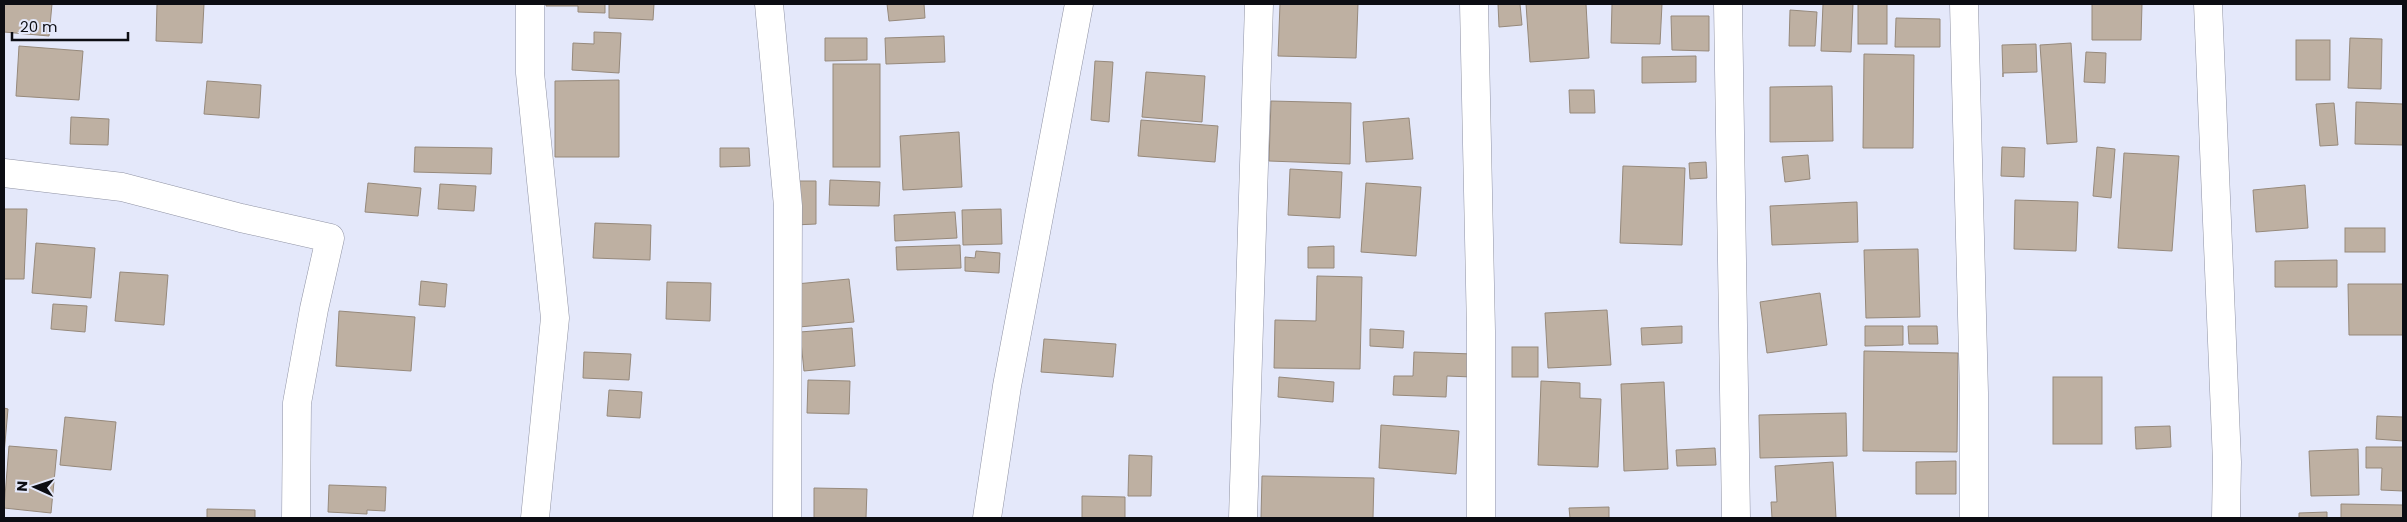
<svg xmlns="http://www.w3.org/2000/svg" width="2407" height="522" font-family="Poppins,sans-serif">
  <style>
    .building { fill: #beb0a2; stroke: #96897b }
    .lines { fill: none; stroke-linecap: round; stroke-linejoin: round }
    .street-casing { stroke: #9093a4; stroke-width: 29 }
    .street { stroke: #fff; stroke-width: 28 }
  </style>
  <rect width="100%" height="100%" fill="#e4e8fa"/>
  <g class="building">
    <path d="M4 4H52L49 36 4 32Z"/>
    <path d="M157 4H204L202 43 156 41Z"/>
    <path d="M546 4H605V13L578 12V6H546Z"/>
    <path d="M609 4H654L653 20 609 18Z"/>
    <path d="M887 4H924L925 18 889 21Z"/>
    <path d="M1280 4H1358L1356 58 1278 56Z"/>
    <path d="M1498 4H1520L1522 25 1499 27Z"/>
    <path d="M1526 4H1586L1589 58 1530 62Z"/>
    <path d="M1612 4H1662L1660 44 1611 43Z"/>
    <path d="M1823 4H1853L1851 52 1821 51Z"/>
    <rect x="1858" y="4" width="29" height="40"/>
    <path d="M2092 4H2142L2141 40H2092Z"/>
    <path d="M1790 10 1817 12 1815 46H1789Z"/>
    <path d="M1671 16H1709V51L1672 50Z"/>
    <path d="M1896 18 1940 19V47H1895Z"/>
    <path d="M594 32 621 33 619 73 572 70 573 43 594 44Z"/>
    <path d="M944 36 945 62 886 64 885 38Z"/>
    <path d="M825 38H867V60L825 61Z"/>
    <path d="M2350 38 2382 39 2381 89 2348 88Z"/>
    <rect x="2296" y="40" width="34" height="40"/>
    <path d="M2071 43 2077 142 2047 144 2040 45Z"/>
    <path d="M2036 44 2037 72 2003 73V77L2002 45Z"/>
    <path d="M19 46 83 51 79 100 16 96Z"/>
    <path d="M2086 52 2106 53 2105 83 2084 82Z"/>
    <path d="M1864 54 1914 55 1913 148H1863Z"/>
    <path d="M1696 56V82L1642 83V57Z"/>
    <path d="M1095 61 1113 62 1109 122 1091 120Z"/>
    <rect x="833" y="64" width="47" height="103"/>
    <path d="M1146 72 1205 76 1202 122 1142 117Z"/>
    <path d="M619 80V157H555V81Z"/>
    <path d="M207 81 261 85 259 118 204 114Z"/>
    <path d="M1832 86 1833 141 1770 142V87Z"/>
    <path d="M1569 90H1594L1595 113H1570Z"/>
    <path d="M1271 101 1351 103 1350 164 1269 161Z"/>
    <path d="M2356 102 2403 104V145L2355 144Z"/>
    <path d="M2334 103 2338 145 2320 146 2316 104Z"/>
    <path d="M71 117 109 119 108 145 70 144Z"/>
    <path d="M1409 118 1413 159 1366 162 1363 122Z"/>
    <path d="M1141 120 1218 126 1215 162 1138 156Z"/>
    <path d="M959 132 962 187 903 190 900 136Z"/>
    <path d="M415 147 492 148 491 174 414 172Z"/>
    <path d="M2002 147 2025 148 2024 177 2001 176Z"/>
    <path d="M2097 147 2115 149 2111 198 2093 196Z"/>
    <path d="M720 148H749L750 166 720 167Z"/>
    <path d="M2124 153 2179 156 2172 251 2118 248Z"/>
    <path d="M1808 155 1810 179 1785 182 1782 157Z"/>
    <path d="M1706 162 1707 178 1690 179 1689 163Z"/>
    <path d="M1623 166 1685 168 1682 245 1620 243Z"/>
    <path d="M1290 169 1342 172 1340 218 1288 215Z"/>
    <path d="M830 180 880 182 879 206 829 205Z"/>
    <path d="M794 181H816V224L794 225Z"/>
    <path d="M368 183 421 188 418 216 365 212Z"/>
    <path d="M1366 183 1421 187 1416 256 1361 252Z"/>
    <path d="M440 184 476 186 474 211 438 209Z"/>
    <path d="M2305 185 2308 228 2256 232 2253 190Z"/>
    <path d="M2015 200 2078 202 2076 251 2014 249Z"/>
    <path d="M1857 202 1858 242 1772 245 1770 206Z"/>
    <path d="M4 209H27L24 279H4Z"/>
    <path d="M1001 209 1002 244 963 245 962 210Z"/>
    <path d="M955 212 957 238 895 241 894 215Z"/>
    <path d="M595 223 651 225 650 260 593 258Z"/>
    <rect x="2345" y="228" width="40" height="24"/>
    <path d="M36 243 95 248 91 298 32 293Z"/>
    <path d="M960 245 961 268 897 270 896 247Z"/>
    <path d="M1334 246V268H1308V247Z"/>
    <path d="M1918 249 1920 317 1866 318 1864 250Z"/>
    <path d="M976 251 1000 253 999 273 965 271V257L975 258Z"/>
    <path d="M2337 260V287H2275V261Z"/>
    <path d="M120 272 168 275 164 325 115 321Z"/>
    <path d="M1317 276 1362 277 1360 369 1274 368 1275 320 1316 321Z"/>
    <path d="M849 279 854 322 799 327 796 284Z"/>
    <path d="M421 281 447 284 445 307 419 305Z"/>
    <path d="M667 282 711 283 710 321 666 319Z"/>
    <path d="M2348 284H2403V335H2349Z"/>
    <path d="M1820 293 1827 345 1767 353 1760 302Z"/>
    <path d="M53 304 87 306 85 332 51 329Z"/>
    <path d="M1607 310 1611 365 1548 368 1545 313Z"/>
    <path d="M339 311 415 317 411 371 336 366Z"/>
    <path d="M1682 326V343L1642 345 1641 328Z"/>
    <path d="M1865 326H1903V345L1865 346Z"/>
    <path d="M1908 326H1937L1938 344H1909Z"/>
    <path d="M852 328 855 366 804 371 800 332Z"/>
    <path d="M1370 329 1404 331 1403 348 1370 346Z"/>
    <path d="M1044 339 1116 344 1113 377 1041 372Z"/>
    <rect x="1512" y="347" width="26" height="30"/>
    <path d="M1864 351 1958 353 1957 452 1863 451Z"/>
    <path d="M584 352 631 354 629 380 583 378Z"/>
    <path d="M1414 352 1473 354 1472 377 1447 376 1446 397 1393 395 1394 376H1413Z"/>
    <path d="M1279 377 1334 382 1333 402 1278 397Z"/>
    <rect x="2053" y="377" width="49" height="67"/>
    <path d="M808 380 850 381 849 414 807 413Z"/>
    <path d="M1541 381 1580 383V398L1601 399 1598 467 1538 465Z"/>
    <path d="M1664 382 1668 469 1624 471 1621 384Z"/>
    <path d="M609 390 642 392 640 418 607 416Z"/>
    <path d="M4 408 8 409 4 454Z"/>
    <path d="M1846 413 1847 456 1760 458 1759 415Z"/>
    <path d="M2377 416 2403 417V441L2376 439Z"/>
    <path d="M65 417 116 422 111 470 60 465Z"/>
    <path d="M1381 425 1459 431 1456 474 1379 468Z"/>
    <path d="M2170 426 2171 447 2136 449 2135 427Z"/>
    <path d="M9 446 57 450 51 513 4 508Z"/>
    <path d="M2366 447H2403V491L2381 490 2382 468H2366Z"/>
    <path d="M1715 448 1716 465 1677 466 1676 450Z"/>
    <path d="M2358 449 2359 495 2311 496 2309 451Z"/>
    <path d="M1129 455 1152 456 1151 496H1128Z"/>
    <path d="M1956 461V494H1916V462Z"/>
    <path d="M1833 462 1836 518H1772L1771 502H1777L1775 466Z"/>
    <path d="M1262 476 1374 478 1373 518H1261Z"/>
    <path d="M329 485 386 487 385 511 367 510V514L328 512Z"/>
    <path d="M814 488 867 489 866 518H814Z"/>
    <path d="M1082 496 1125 497V518H1082Z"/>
    <path d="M2341 504 2403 505V518H2341Z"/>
    <path d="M1609 507V518H1570L1569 508Z"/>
    <path d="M207 509 255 510V518H207Z"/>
    <path d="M2327 512V518H2299V513Z"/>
  </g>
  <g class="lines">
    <defs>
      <g id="street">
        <path d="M530 4V73L555 318 535 518"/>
        <path d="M769 4 788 206 787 518"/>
        <path d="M1474 4 1481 331V518"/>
        <path d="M1728 4 1736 518"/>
        <path d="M1964 4 1974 393V518"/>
        <path d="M2208 4 2227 462 2226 518"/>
        <path d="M4 173 122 187 241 218 330 238 314 309 297 403 296 518"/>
        <path d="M987 518 1007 386 1079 4"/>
        <path d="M1243 518 1259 4"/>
      </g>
    </defs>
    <use href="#street" class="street-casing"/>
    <use href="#street" class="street"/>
  </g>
  <rect width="2407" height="522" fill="none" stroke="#0c0d13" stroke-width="10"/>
  <g transform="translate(35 487) rotate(273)" stroke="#e4e8fa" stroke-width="4" paint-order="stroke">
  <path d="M0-4L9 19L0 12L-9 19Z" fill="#0c0d13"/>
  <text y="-8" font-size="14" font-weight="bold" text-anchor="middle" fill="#0c0d13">N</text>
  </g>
  <path d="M12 32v8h116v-8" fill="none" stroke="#0c0d13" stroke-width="2.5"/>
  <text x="20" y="32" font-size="15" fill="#0c0d13" stroke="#e4e8fa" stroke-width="4" paint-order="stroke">20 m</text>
</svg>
